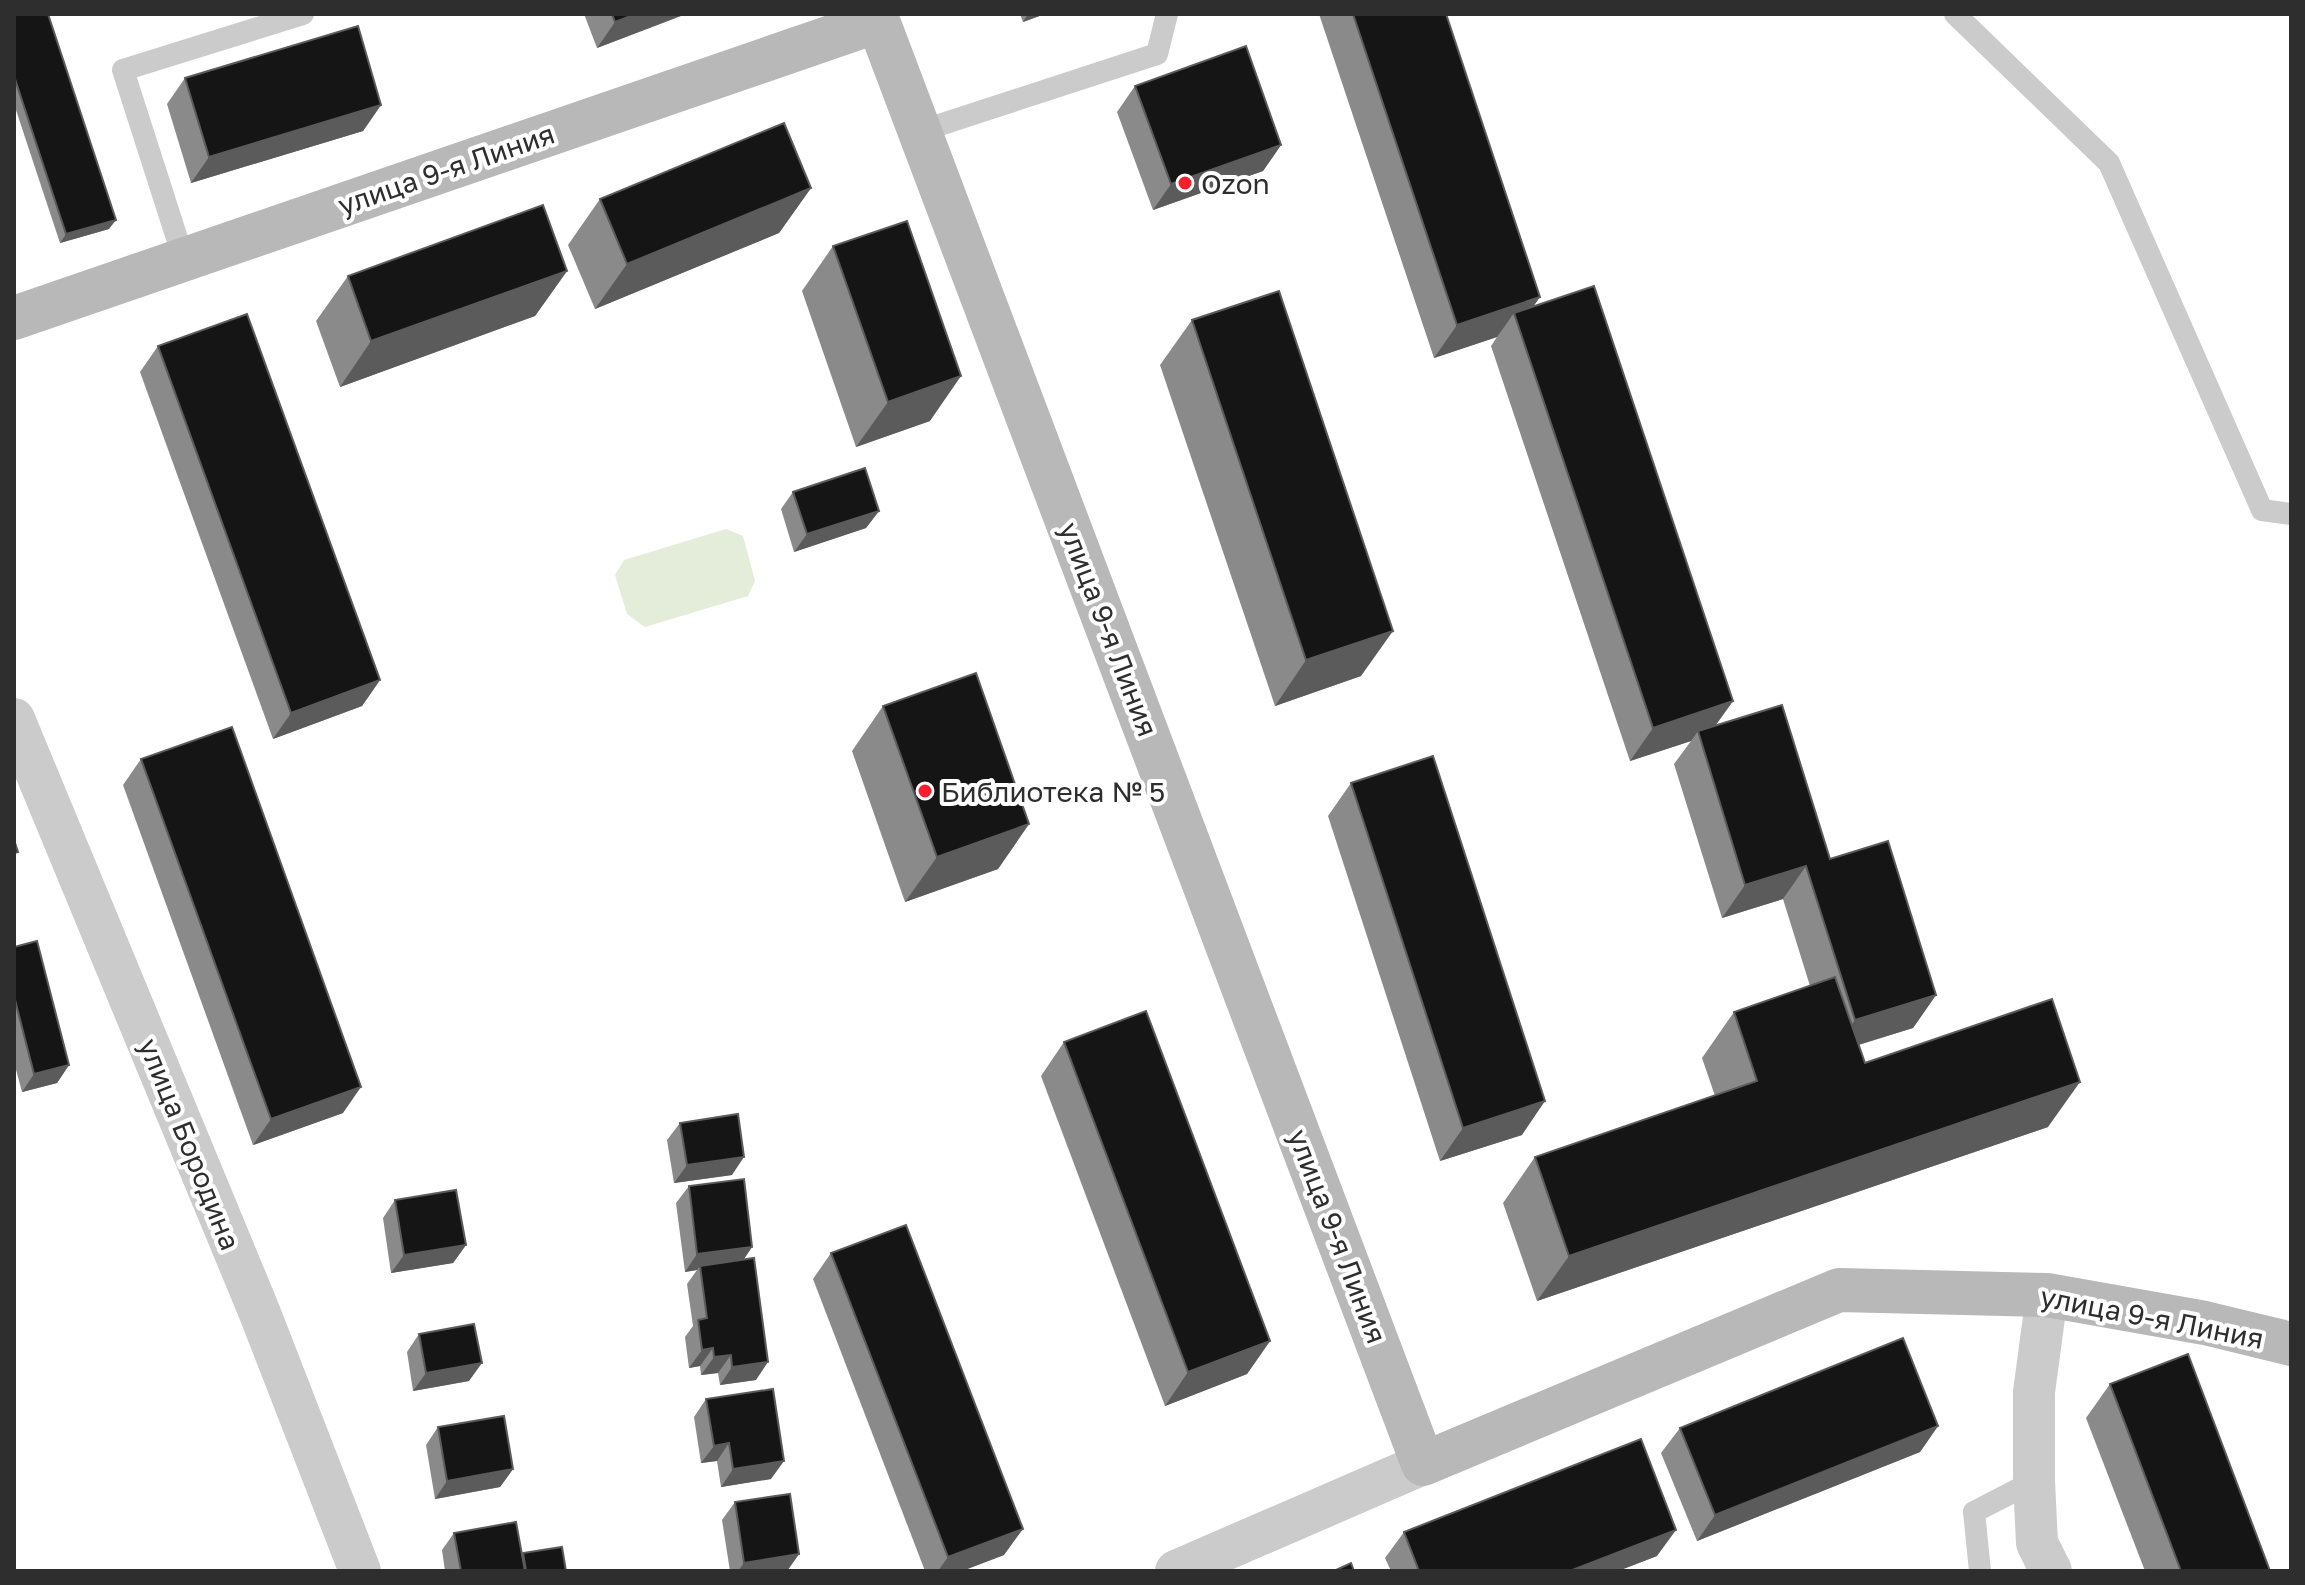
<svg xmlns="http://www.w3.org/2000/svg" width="2305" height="1585" font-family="'Golos Text',sans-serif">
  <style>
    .pitch { fill: #e4edda }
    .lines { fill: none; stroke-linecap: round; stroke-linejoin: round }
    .lane { stroke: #cbcbcb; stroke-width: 22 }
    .street { stroke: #cbcbcb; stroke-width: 42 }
    .secondary { stroke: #b8b8b8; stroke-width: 44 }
    .wall { fill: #8a8a8a }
    .shaded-wall { fill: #5b5b5b }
    .building { fill: #151515; stroke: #5b5b5b; stroke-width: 2 }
    .poi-dot { fill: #f61f2b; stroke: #fff; stroke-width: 3 }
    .labels { text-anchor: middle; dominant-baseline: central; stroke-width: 8; stroke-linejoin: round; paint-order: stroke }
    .street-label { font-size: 28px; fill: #2e2e2e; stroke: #fff }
    .poi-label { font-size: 28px; fill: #2e2e2e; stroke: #fff; text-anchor: start }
  </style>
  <rect width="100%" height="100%" fill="#fff"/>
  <path class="pitch" d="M726 529 743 536 755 581 748 596 645 627 627 614 615 575 624 560Z"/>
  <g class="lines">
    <g class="lane">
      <path d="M1955 14 2109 163 2262 510 2291 514"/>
      <path d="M921 131 1157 54 1167 14"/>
      <path d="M184 260 123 70 303 14"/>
      <path d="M1980 1571 1974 1512 2034 1481"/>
    </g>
    <g class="street">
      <path d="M14 719 259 1311 360 1571"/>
      <path d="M2047 1295 2034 1392V1481L2037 1543 2051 1571"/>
      <path d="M1176 1571 1423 1464"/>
    </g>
    <path class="secondary" d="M14 318 878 21 1423 1464 1839 1290 2047 1295 2205 1323 2291 1344"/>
  </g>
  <g class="wall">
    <path d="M14 14 109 229 60 243 14 104Z"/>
    <path d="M584 14H686L597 48Z"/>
    <path d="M1020 14H1045L1023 22Z"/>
    <path d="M1319 14H1446L1534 306 1733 701 1716 725 1830 859 1936 995 1913 1028 1859 1045 1865 1063 2048 1127 1537 1301 1503 1203 1535 1157 1715 1096 1702 1058 1734 1012 1810 986 1783 899 1722 918 1674 764 1691 741 1630 761 1491 346 1497 337 1434 358Z"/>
    <path d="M185 78 381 105 363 131 191 183 167 104Z"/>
    <path d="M1135 86 1281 145 1263 171 1153 210 1117 112Z"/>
    <path d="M811 188 779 233 595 309 568 245 600 199Z"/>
    <path d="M833 246 930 421 856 447 802 291Z"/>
    <path d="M567 271 535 316 340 387 316 321 348 276Z"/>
    <path d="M1192 320 1361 676 1275 706 1160 365Z"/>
    <path d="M158 346 380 680 362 706 273 739 140 372Z"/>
    <path d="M793 492 879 511 866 528 794 552 781 509Z"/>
    <path d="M883 706 1029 824 998 869 905 902 852 751Z"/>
    <path d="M141 759 343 1113 253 1145 123 785Z"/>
    <path d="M1351 783 1522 1135 1440 1161 1328 816Z"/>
    <path d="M14 947 69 1065 57 1083 22 1092 14 1062Z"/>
    <path d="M1064 1042 1270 1341 1247 1374 1165 1406 1041 1076Z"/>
    <path d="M680 1123 732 1175 674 1183 667 1140Z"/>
    <path d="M689 1186 752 1247 743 1260 756 1380 720 1385 718 1373 701 1375 700 1366 689 1368 685 1337 693 1326 687 1284 697 1270 685 1272 676 1203Z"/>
    <path d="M395 1200 466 1245 453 1263 391 1273 383 1218Z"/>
    <path d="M831 1253 1004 1555 962 1571H925L813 1279Z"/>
    <path d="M419 1334 469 1381 413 1391 407 1352Z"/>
    <path d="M2110 1384 2270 1571H2145L2086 1418Z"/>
    <path d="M706 1399 771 1479 721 1487 717 1461 701 1463 694 1417Z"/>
    <path d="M1938 1426 1920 1452 1697 1541 1661 1453 1680 1428Z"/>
    <path d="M438 1427 513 1469 500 1487 435 1499 426 1445Z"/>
    <path d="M735 1502 799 1554 787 1571H730L722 1520Z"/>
    <path d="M1404 1532 1657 1556 1618 1571H1391L1385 1558Z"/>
    <path d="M454 1533 522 1555 523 1553 566 1571H445L442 1550Z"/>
  </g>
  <g class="shaded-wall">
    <path d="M636 14H686L597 48 615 22Z"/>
    <path d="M1028 14H1045L1023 22Z"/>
    <path d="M381 105 363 131 191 183 209 157Z"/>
    <path d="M1281 145 1263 171 1153 210 1171 184Z"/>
    <path d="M811 188 779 233 595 309 627 264Z"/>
    <path d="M116 220 109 229 60 243 66 234Z"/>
    <path d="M567 271 535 316 340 387 371 341Z"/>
    <path d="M1540 297 1519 327 1514 313 1497 337 1434 358 1457 325Z"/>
    <path d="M961 376 930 421 856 447 888 402Z"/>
    <path d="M879 511 866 528 794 552 807 534Z"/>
    <path d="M1393 631 1361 676 1275 706 1306 660Z"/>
    <path d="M380 680 362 706 273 739 291 713Z"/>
    <path d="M1733 701 1709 734 1698 731 1691 741 1630 761 1653 728Z"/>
    <path d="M1029 824 998 869 905 902 937 857Z"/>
    <path d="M1806 866 1783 899 1722 918 1745 885Z"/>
    <path d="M1936 995 1913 1028 1831 1053 1855 1020Z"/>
    <path d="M69 1065 57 1083 22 1092 34 1074Z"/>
    <path d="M2080 1082 2048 1127 1537 1301 1569 1256Z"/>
    <path d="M361 1087 343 1113 253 1145 271 1119Z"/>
    <path d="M1545 1101 1522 1135 1440 1161 1463 1128Z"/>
    <path d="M744 1157 732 1175 674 1183 687 1165Z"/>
    <path d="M466 1245 453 1263 391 1273 404 1255Z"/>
    <path d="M752 1247 740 1265 700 1266 697 1270 685 1272 697 1254Z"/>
    <path d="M1270 1341 1247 1374 1165 1406 1188 1372Z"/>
    <path d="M713 1348 700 1366 689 1368 702 1350Z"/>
    <path d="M731 1355 718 1373 701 1375 714 1357Z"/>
    <path d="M768 1362 756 1380 720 1385 732 1367Z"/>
    <path d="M482 1363 469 1381 413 1391 426 1373Z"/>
    <path d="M1938 1426 1920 1452 1697 1541 1715 1515Z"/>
    <path d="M729 1443 717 1461 701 1463 714 1446Z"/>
    <path d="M784 1461 771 1479 721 1487 733 1469Z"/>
    <path d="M513 1469 500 1487 435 1499 447 1481Z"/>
    <path d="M1023 1529 1004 1555 962 1571H938L948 1557Z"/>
    <path d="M1676 1530 1657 1556 1618 1571H1570Z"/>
    <path d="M799 1554 787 1571H738L744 1563Z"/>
  </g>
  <g class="building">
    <path d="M14 14H48L116 220 66 234 14 76Z"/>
    <path d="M612 14H636L615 22Z"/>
    <path d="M1353 14H1446L1540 297 1457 325Z"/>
    <path d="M358 26 381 105 209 157 185 78Z"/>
    <path d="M1246 46 1281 145 1171 184 1135 86Z"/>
    <path d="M784 123 811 188 627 264 600 199Z"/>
    <path d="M543 205 567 271 371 341 348 276Z"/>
    <path d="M907 221 961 376 888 402 833 246Z"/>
    <path d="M1594 286 1733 701 1653 728 1514 313Z"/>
    <path d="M1279 291 1393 631 1306 660 1192 320Z"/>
    <path d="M247 314 380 680 291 713 158 346Z"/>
    <path d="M865 468 879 511 807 534 793 492Z"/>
    <path d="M976 673 1029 824 937 857 883 706Z"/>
    <path d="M1782 705 1830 859 1888 841 1936 995 1855 1020 1806 866 1745 885 1698 731Z"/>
    <path d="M232 727 361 1087 271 1119 141 759Z"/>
    <path d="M1433 756 1545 1101 1463 1128 1351 783Z"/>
    <path d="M14 840 18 852 14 853Z"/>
    <path d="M37 941 69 1065 34 1074 14 996V947Z"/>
    <path d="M1835 977 1865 1063 2052 999 2080 1082 1569 1256 1535 1157 1757 1081 1734 1012Z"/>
    <path d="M1146 1011 1270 1341 1188 1372 1064 1042Z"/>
    <path d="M738 1114 744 1157 687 1165 680 1123Z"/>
    <path d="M744 1179 752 1247 697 1254 689 1186Z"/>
    <path d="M456 1190 466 1245 404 1255 395 1200Z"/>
    <path d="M906 1225 1023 1529 948 1557 831 1253Z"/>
    <path d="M754 1258 768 1362 732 1367 731 1355 714 1357 713 1348 702 1350 698 1320 707 1318 700 1266Z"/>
    <path d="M474 1324 482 1363 426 1373 419 1334Z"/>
    <path d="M1903 1338 1938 1426 1715 1515 1680 1428Z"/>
    <path d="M2188 1354 2270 1571H2181L2110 1384Z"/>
    <path d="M773 1389 784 1461 733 1469 729 1443 714 1446 706 1399Z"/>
    <path d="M504 1416 513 1469 447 1481 438 1427Z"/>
    <path d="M1641 1439 1676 1530 1570 1571H1419L1404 1532Z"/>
    <path d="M790 1494 799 1554 744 1563 735 1502Z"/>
    <path d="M516 1522 525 1571H461L454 1533Z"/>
    <path d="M562 1547 566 1571H526L523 1553Z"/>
    <path d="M1351 1563 1354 1571H1334Z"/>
  </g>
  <g class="poi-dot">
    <circle cx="1185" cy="183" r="8"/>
    <circle cx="925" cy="791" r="8"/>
  </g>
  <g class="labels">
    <g class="street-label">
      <text transform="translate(446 169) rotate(-19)">улица 9-я Линия</text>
      <text transform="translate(1109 629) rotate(69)">улица 9-я Линия</text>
      <text transform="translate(190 1144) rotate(68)">улица Бородина</text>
      <text transform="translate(1338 1236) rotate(69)">улица 9-я Линия</text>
      <text transform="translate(2152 1317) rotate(11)">улица 9-я Линия</text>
    </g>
    <g class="poi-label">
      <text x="1201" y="183">Ozon</text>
      <text x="941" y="791">Библиотека № 5</text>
    </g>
  </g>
  <rect width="2305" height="1585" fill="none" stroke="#2e2e2e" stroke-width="32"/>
</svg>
